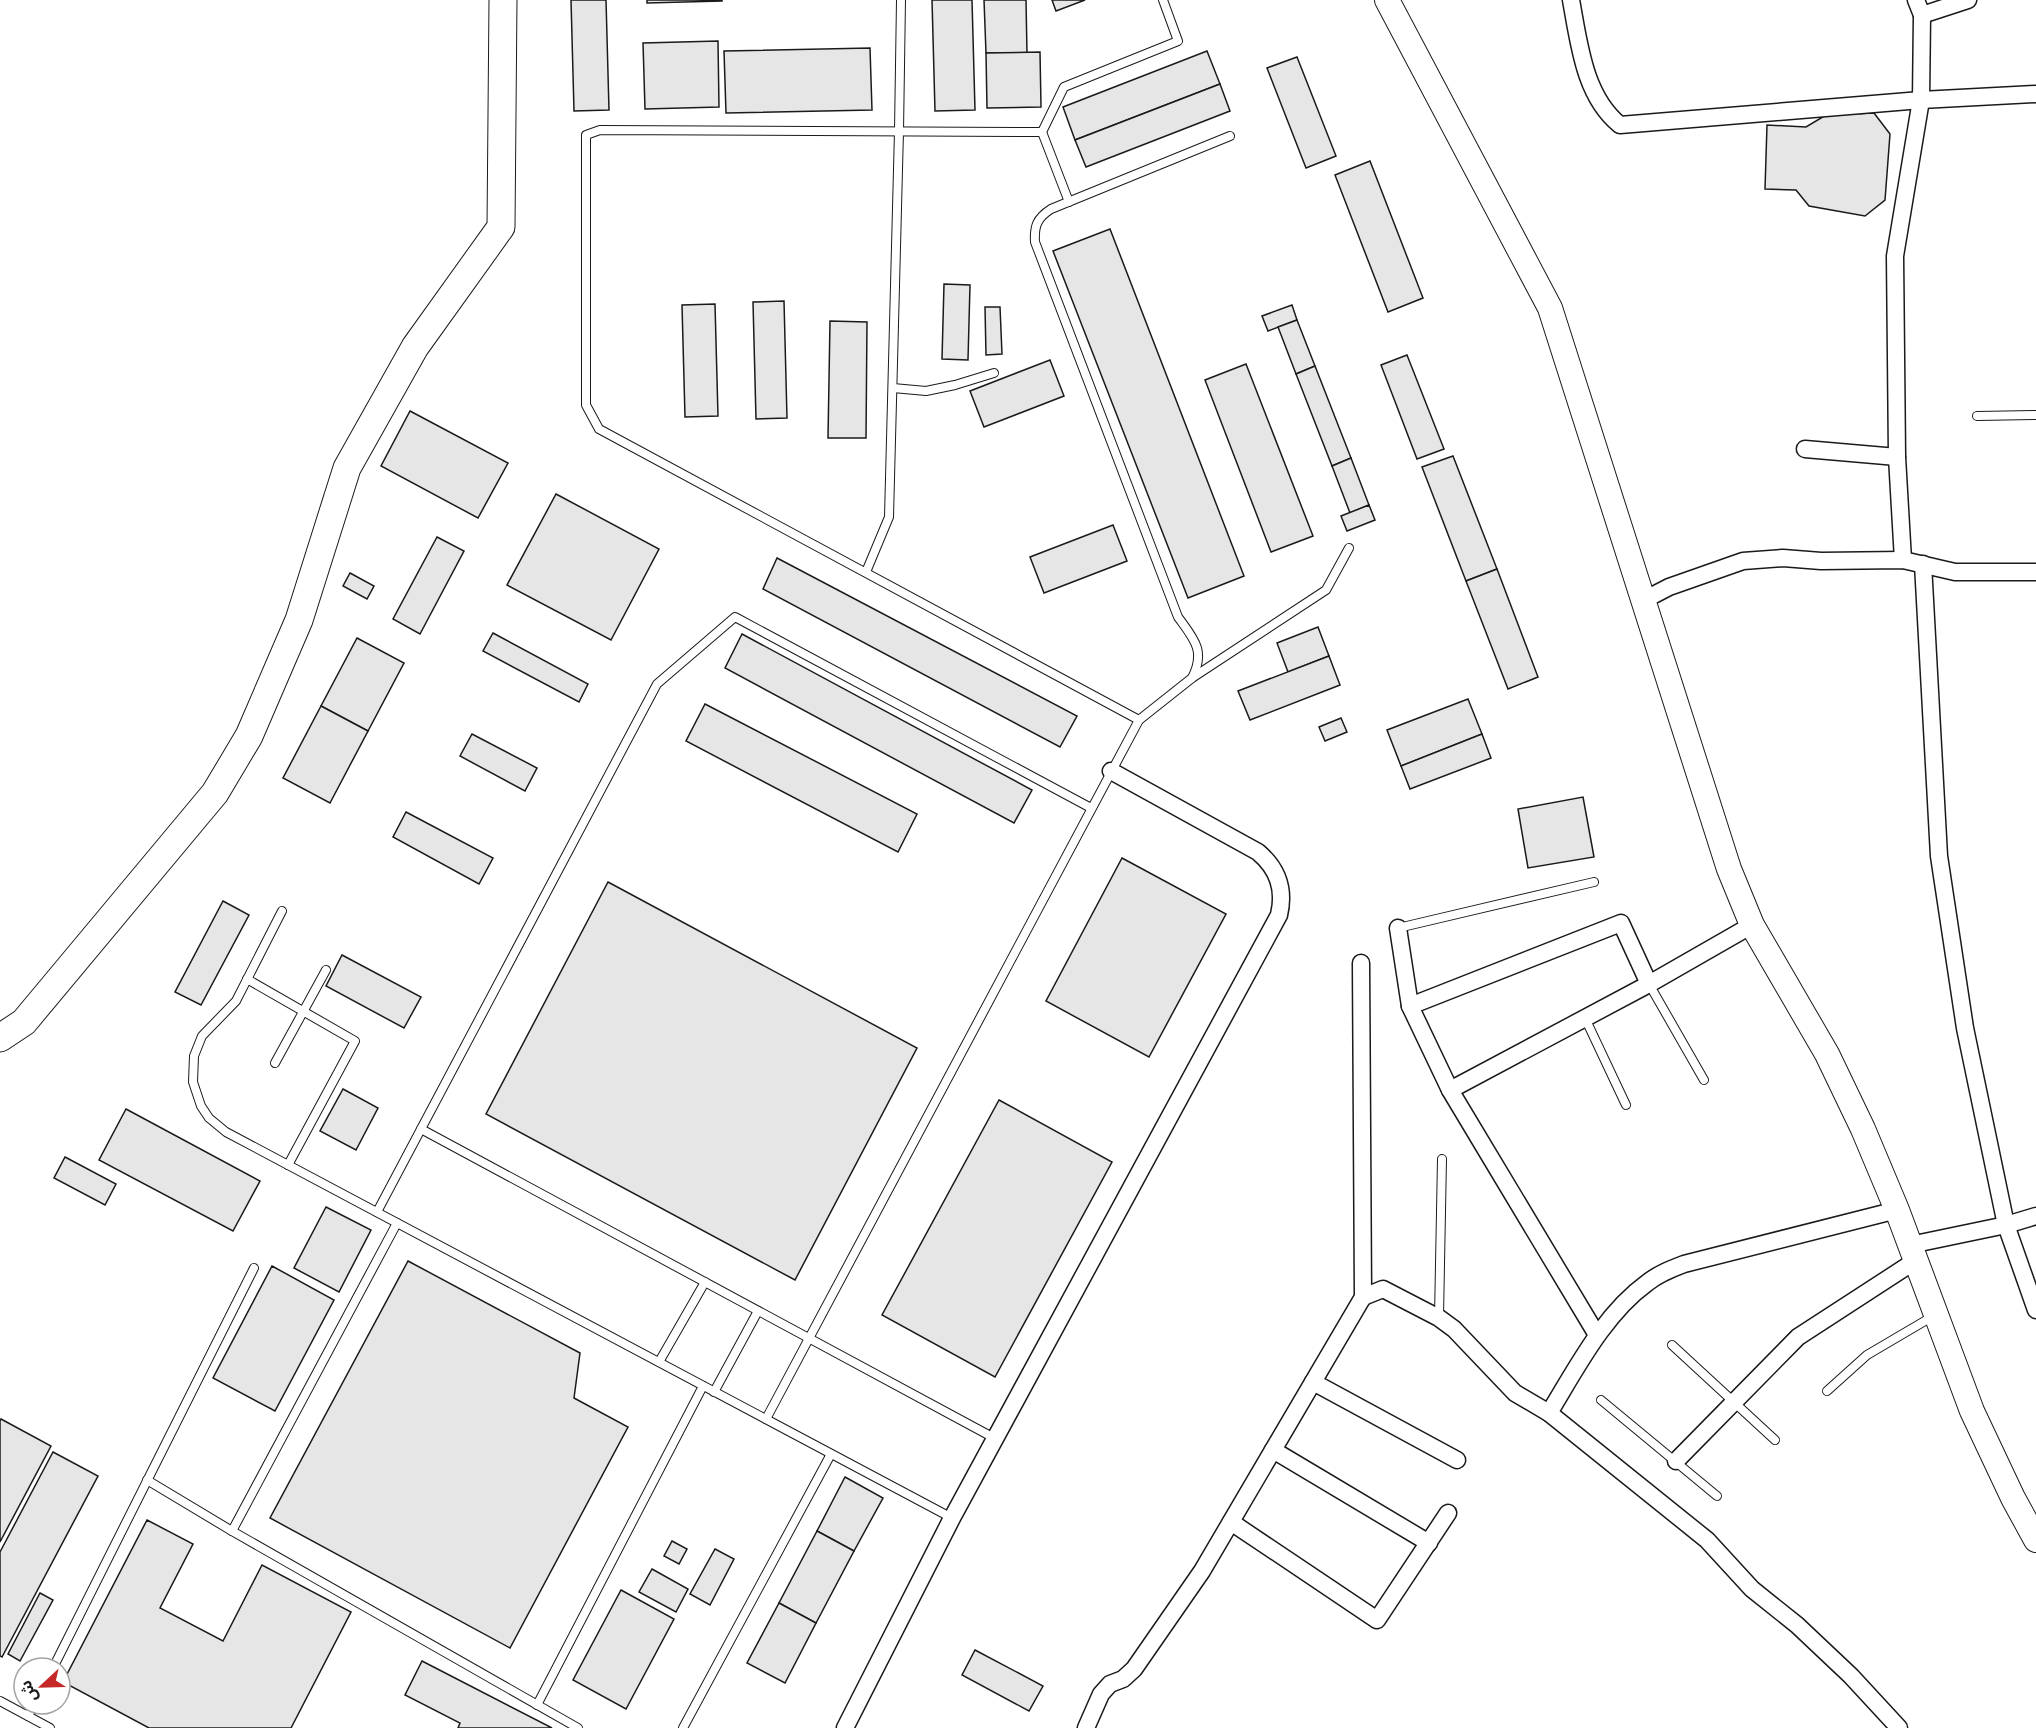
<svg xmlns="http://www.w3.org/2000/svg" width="2036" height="1728" font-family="Ubuntu,'Noto Sans Arabic',sans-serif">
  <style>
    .building { fill: #e6e6e6; stroke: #1a1a1a; stroke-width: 1.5 }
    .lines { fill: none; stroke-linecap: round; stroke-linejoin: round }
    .lane-casing { stroke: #1a1a1a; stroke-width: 10 }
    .street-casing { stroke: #1a1a1a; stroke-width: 19 }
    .secondary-casing { stroke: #1a1a1a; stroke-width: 26 }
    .primary-casing { stroke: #1a1a1a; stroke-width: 29 }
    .lane { stroke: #fff; stroke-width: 8 }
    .street { stroke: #fff; stroke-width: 16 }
    .secondary { stroke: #fff; stroke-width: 24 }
    .primary { stroke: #fff; stroke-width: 27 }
  </style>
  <rect width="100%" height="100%" fill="#fff"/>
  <g class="building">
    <path d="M571 0H606L609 110 574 111Z"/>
    <path d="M647 0H722V1L647 3Z"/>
    <path d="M932 0H972L975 110 935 111Z"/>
    <path d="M984 0H1026L1027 53H986Z"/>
    <path d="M1052 0H1085L1056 11Z"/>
    <path d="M718 41 719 107 645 109 643 43Z"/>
    <path d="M870 48 872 110 726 113 724 51Z"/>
    <path d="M1207 51 1220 84 1075 140 1063 107Z"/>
    <path d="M1040 52 1041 107 987 108 986 53Z"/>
    <path d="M1297 57 1336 156 1306 168 1267 68Z"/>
    <path d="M1220 84 1230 111 1086 167 1075 140Z"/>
    <path d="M1874 113 1890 134 1885 200 1865 216 1809 206 1796 190 1765 189 1767 125 1806 127 1826 115Z"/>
    <path d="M1370 161 1423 298 1388 312 1335 175Z"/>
    <path d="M1110 229 1244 576 1188 598 1053 251Z"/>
    <path d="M944 284 970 285 968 360 942 359Z"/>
    <path d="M784 301 787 418 756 419 753 302Z"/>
    <path d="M715 304 718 416 685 417 682 305Z"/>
    <path d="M1292 305 1297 320 1268 331 1262 316Z"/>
    <path d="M985 307H1000L1002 354 986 355Z"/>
    <path d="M1297 320 1315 366 1296 374 1278 327Z"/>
    <path d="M830 321 867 322 866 438H828Z"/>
    <path d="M1407 355 1444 449 1417 459 1381 365Z"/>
    <path d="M1050 360 1064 396 984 427 970 391Z"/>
    <path d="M1246 364 1313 536 1271 552 1205 380Z"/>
    <path d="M1315 366 1351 458 1332 466 1296 374Z"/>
    <path d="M410 411 508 463 478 518 381 466Z"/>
    <path d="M1453 456 1497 569 1466 581 1422 467Z"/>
    <path d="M1351 458 1369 505 1350 513 1332 466Z"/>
    <path d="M556 494 659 549 611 640 507 585Z"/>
    <path d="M1369 505 1375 520 1347 531 1341 516Z"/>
    <path d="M1113 525 1127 561 1044 593 1030 557Z"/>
    <path d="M437 537 464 551 420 634 393 619Z"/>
    <path d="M777 558 1077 716 1060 747 763 589Z"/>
    <path d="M1497 569 1538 677 1508 689 1466 581Z"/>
    <path d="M350 573 374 586 367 599 343 586Z"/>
    <path d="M1318 627 1329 656 1288 672 1277 643Z"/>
    <path d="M493 633 588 684 579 702 483 651Z"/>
    <path d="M742 634 1032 790 1014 823 725 668Z"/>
    <path d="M357 638 404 663 368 731 321 706Z"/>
    <path d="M1329 656 1340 685 1250 720 1238 691Z"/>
    <path d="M1468 699 1482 734 1401 766 1387 730Z"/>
    <path d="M705 704 917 814 898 852 686 741Z"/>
    <path d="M321 706 368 731 330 803 283 778Z"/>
    <path d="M1341 718 1347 732 1325 741 1319 727Z"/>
    <path d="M472 734 537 768 525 791 460 756Z"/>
    <path d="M1482 734 1491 758 1410 789 1401 766Z"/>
    <path d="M1583 797 1594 857 1528 868 1518 809Z"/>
    <path d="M406 812 493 858 479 884 393 837Z"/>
    <path d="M1122 858 1226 914 1149 1057 1046 1001Z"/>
    <path d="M608 882 917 1048 795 1280 486 1114Z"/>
    <path d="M223 901 249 915 201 1005 175 992Z"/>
    <path d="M342 955 421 997 404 1028 326 986Z"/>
    <path d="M343 1089 378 1108 356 1150 320 1131Z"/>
    <path d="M999 1100 1112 1162 995 1377 882 1315Z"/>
    <path d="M126 1109 260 1181 233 1231 99 1160Z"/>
    <path d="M65 1157 116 1184 105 1205 54 1178Z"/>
    <path d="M326 1207 371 1230 339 1292 294 1268Z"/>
    <path d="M408 1261 580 1353 574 1398 628 1427 510 1648 270 1518Z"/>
    <path d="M272 1266 334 1300 275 1411 213 1378Z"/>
    <path d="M1 1419 51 1446 0 1542V1421Z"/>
    <path d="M53 1452 98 1476 2 1657 0 1656V1552Z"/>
    <path d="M845 1477 883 1498 854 1551 817 1531Z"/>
    <path d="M147 1520 193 1544 160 1608 223 1641 262 1565 351 1612 291 1728H149L63 1682Z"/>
    <path d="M817 1531 854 1551 816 1623 779 1603Z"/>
    <path d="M672 1541 687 1549 679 1564 664 1556Z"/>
    <path d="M715 1549 734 1559 710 1605 690 1594Z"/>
    <path d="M652 1569 688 1589 676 1612 639 1592Z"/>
    <path d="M621 1590 674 1619 626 1709 573 1680Z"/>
    <path d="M40 1593 53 1600 20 1661 8 1654Z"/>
    <path d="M779 1603 816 1623 785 1683 747 1663Z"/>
    <path d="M975 1650 1043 1686 1029 1711 962 1675Z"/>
    <path d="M422 1661 552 1728H458L460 1723 405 1695Z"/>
  </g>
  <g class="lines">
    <defs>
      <g id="lane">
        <path d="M1042 132 1064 87 1178 41 1163 0"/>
        <path d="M893 388 926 391 955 385 994 373"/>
        <path d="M1977 416 2036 415"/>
        <path d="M866 572 889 517 899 131 901 0"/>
        <path d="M1192 678C1206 651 1194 639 1178 617L1035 242C1034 226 1037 218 1051 209L1230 136"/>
        <path d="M1139 720 1192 678 1326 590 1349 548"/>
        <path d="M282 911 236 1001 202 1036 194 1056 193 1082 201 1106 209 1118 226 1132 952 1518"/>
        <path d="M1398 928 1594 882"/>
        <path d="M247 979 355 1041 288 1165"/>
        <path d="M1649 984 1704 1080"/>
        <path d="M1585 1018 1626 1105"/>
        <path d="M275 1063 326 970"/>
        <path d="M421 1129 996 1439"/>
        <path d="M377 1212 657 684 735 617 1091 808"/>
        <path d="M1439 1317 1442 1159"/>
        <path d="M1672 1345 1775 1440"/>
        <path d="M659 1362 705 1282"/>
        <path d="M1827 1391 1867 1355 1935 1315"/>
        <path d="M714 1392 758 1311"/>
        <path d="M1601 1400 1717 1496"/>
        <path d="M766 1419 1139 720 599 429 586 405V135L600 130 1042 132 1069 202"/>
        <path d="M147 1480 232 1531 578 1728"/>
        <path d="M232 1531 397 1223"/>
        <path d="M53 1668 254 1268"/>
        <path d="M0 1701 50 1728"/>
        <path d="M537 1705 703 1386"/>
        <path d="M28 1716 34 1704"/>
        <path d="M683 1728 831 1454"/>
      </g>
      <g id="street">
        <path d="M1571 0C1579 43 1584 96 1620 125L1921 100 2036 94"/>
        <path d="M1922 15 1968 0"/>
        <path d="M1805 449 1897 457"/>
        <path d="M1903 560 1897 457 1895 256 1921 100 1922 15 1916 0"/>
        <path d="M1923 564 1939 856 1965 1028 2006 1225 2036 1310"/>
        <path d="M1644 600 1669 587 1743 561 1783 558 1821 561 1903 560 1955 572H2036"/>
        <path d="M1398 928 1410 1006 1450 1090 1597 1335"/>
        <path d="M1410 1006 1621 923 1649 984"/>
        <path d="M1450 1090 1649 984 1752 925"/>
        <path d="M1910 1245 2006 1225 2036 1216"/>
        <path d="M1363 1297 1383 1289 1439 1318 1454 1329 1515 1393 1549 1413 1707 1540 1752 1589 1797 1625 1851 1676 1899 1728"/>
        <path d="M1313 1382 1457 1460"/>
        <path d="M1549 1413C1576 1369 1604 1314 1647 1283 1658 1274 1671 1269 1684 1264L1897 1210"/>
        <path d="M1273 1450 1429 1543"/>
        <path d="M1676 1461 1798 1337 1915 1261"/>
        <path d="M1231 1522 1377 1620 1448 1513"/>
        <path d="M845 1728 952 1518 1279 915C1285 889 1278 869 1258 852L1111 771"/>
        <path d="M1086 1728 1101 1694 1110 1684 1123 1679 1134 1669 1202 1571 1363 1297 1361 963"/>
      </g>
      <path id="secondary" d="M1387 0 1550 308 1729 869 1752 925 1827 1054 1863 1129 1897 1210 1972 1411 2013 1498 2036 1540"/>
      <path id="primary" d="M0 1038 24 1022 215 793 249 736 299 620 347 468 415 347 501 227 503 0"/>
    </defs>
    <use href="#lane" class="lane-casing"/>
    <use href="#street" class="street-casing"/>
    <use href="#secondary" class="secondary-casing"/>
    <use href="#primary" class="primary-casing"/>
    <use href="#lane" class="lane"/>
    <use href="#street" class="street"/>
    <use href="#secondary" class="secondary"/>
    <use href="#primary" class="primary"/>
  </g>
  <g transform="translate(42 1686) rotate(248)"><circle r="28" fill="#ffffff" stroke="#a3a3a3" stroke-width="1.5"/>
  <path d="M0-4.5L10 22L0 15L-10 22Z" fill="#c62828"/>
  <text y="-9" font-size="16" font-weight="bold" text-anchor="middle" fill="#1a1a1a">ش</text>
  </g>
</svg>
